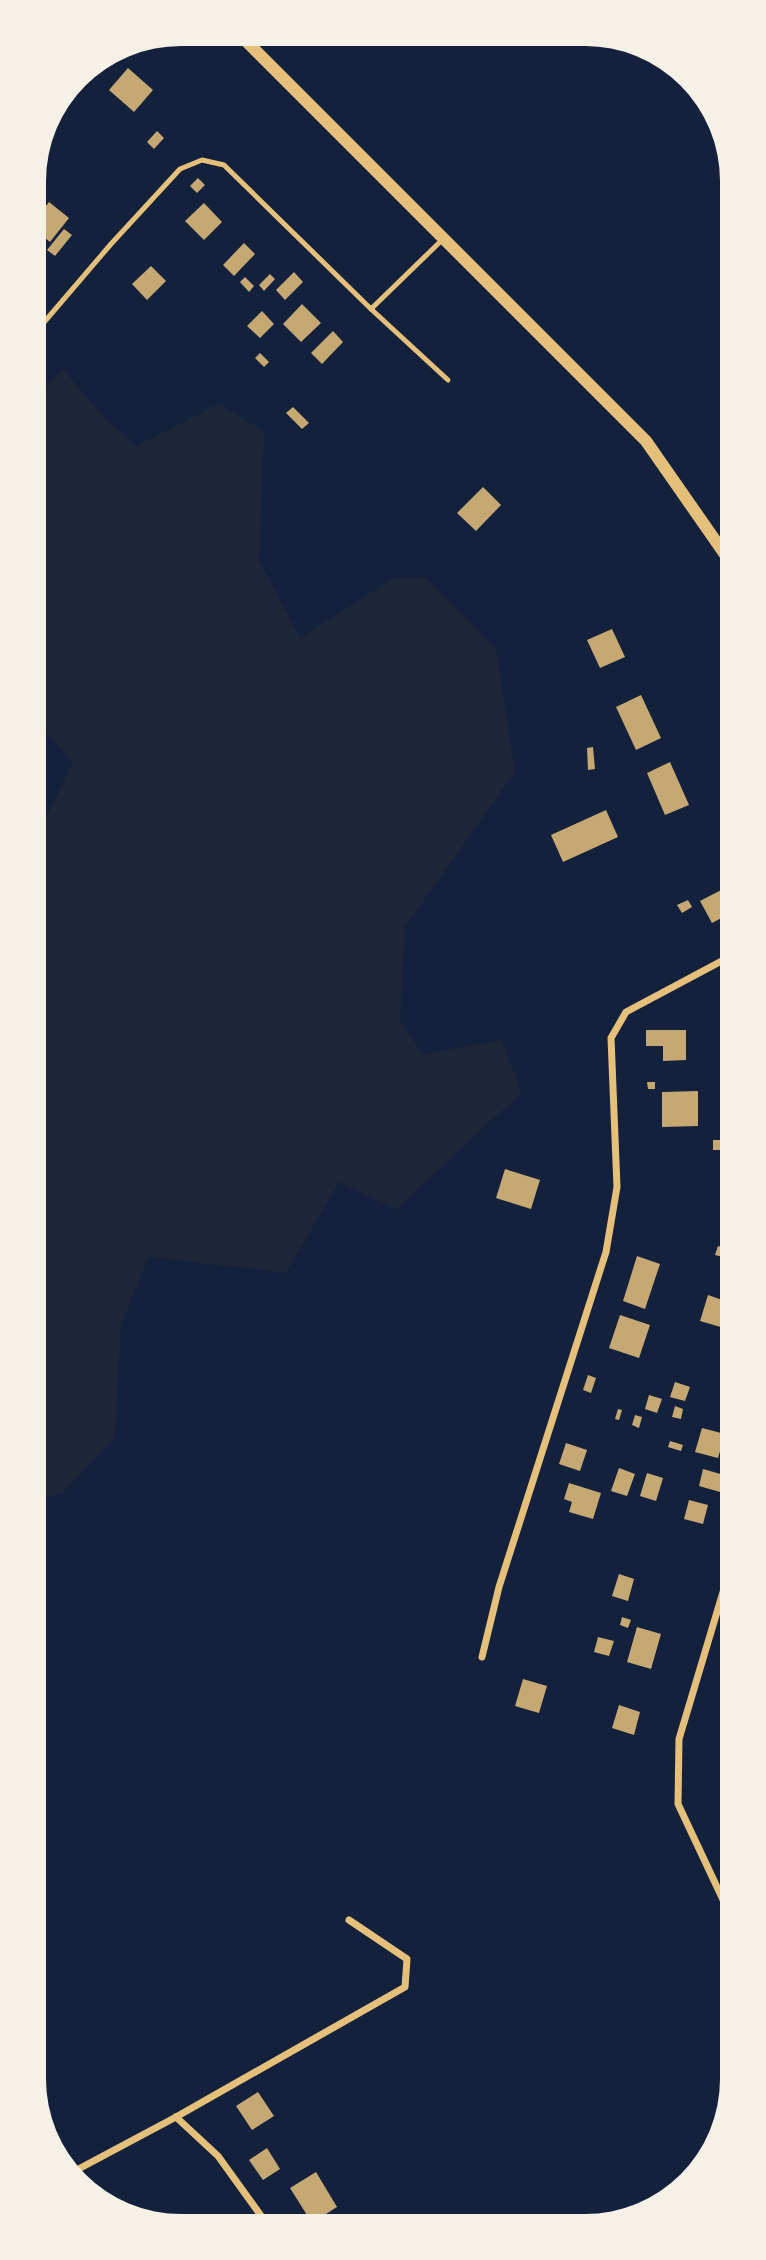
<svg xmlns="http://www.w3.org/2000/svg" width="766" height="2260" font-family="'PT Sans',sans-serif">
  <style>
    .green { fill: #1d2539 }
    .building { fill: #c6a872 }
    .lines { fill: none; stroke-linecap: round; stroke-linejoin: round }
    .service { stroke: #e5c07b; stroke-width: 5 }
    .minor { stroke: #e5c07b; stroke-width: 7 }
    .tertiary { stroke: #e5c07b; stroke-width: 12 }
  </style>
  <rect width="100%" height="100%" fill="#14213d"/>
  <path class="green" d="M63 369 106 420 137 446 218 404 264 431 259 560 300 638 394 578 425 577 496 649 515 772 405 927 400 1020 422 1054 501 1040 522 1092 396 1209 339 1182 286 1273 149 1257 121 1324 115 1437 62 1494 35 1498 34 842 73 763 34 718V398Z"/>
  <g class="building">
    <path d="M128 68 153 90 134 112 109 90Z"/>
    <path d="M157 131 164 138 154 149 147 142Z"/>
    <path d="M198 178 205 185 197 193 190 186Z"/>
    <path d="M49 202 69 218 50 242 34 229V221Z"/>
    <path d="M204 203 222 222 204 240 185 221Z"/>
    <path d="M64 229 72 235 55 256 47 250Z"/>
    <path d="M244 243 255 254 234 276 223 265Z"/>
    <path d="M151 266 166 281 147 300 132 284Z"/>
    <path d="M294 272 303 282 285 300 276 290Z"/>
    <path d="M270 274 275 279 264 291 259 285Z"/>
    <path d="M245 277 254 286 249 292 240 282Z"/>
    <path d="M302 304 321 323 301 342 283 324Z"/>
    <path d="M262 311 274 324 260 338 247 326Z"/>
    <path d="M333 331 343 342 322 364 311 353Z"/>
    <path d="M260 353 269 362 264 367 255 358Z"/>
    <path d="M293 407 309 423 302 429 286 413Z"/>
    <path d="M483 487 501 505 476 531 457 513Z"/>
    <path d="M612 629 625 657 600 668 587 640Z"/>
    <path d="M641 695 661 738 636 750 616 707Z"/>
    <path d="M593 747 595 769 588 770 587 748Z"/>
    <path d="M34 754 42 762 34 770Z"/>
    <path d="M670 762 689 805 665 815 647 773Z"/>
    <path d="M606 810 618 837 563 862 551 835Z"/>
    <path d="M727 887 731 895V913L712 923 700 901Z"/>
    <path d="M688 900 692 907 682 913 677 905Z"/>
    <path d="M646 1030H686V1060L663 1061V1046H646Z"/>
    <path d="M647 1082H655V1089H648Z"/>
    <path d="M698 1091V1126L662 1127V1092Z"/>
    <rect x="713" y="1140" width="7" height="10"/>
    <path d="M505 1169 540 1180 531 1209 496 1198Z"/>
    <path d="M718 1246 730 1249 727 1258 715 1255Z"/>
    <path d="M637 1256 660 1264 645 1309 623 1301Z"/>
    <path d="M708 1295 731 1303 724 1328 700 1321Z"/>
    <path d="M620 1315 650 1325 639 1358 609 1348Z"/>
    <path d="M588 1375 596 1378 591 1393 583 1390Z"/>
    <path d="M675 1382 690 1387 685 1401 670 1397Z"/>
    <path d="M649 1395 662 1399 657 1413 645 1409Z"/>
    <path d="M675 1406 683 1409 681 1419 672 1417Z"/>
    <path d="M618 1409 622 1410 619 1420 615 1419Z"/>
    <path d="M635 1415 642 1417 639 1428 632 1425Z"/>
    <path d="M702 1428 725 1434 718 1458 695 1452Z"/>
    <path d="M670 1441 683 1445 681 1451 668 1447Z"/>
    <path d="M566 1443 587 1450 580 1471 559 1464Z"/>
    <path d="M619 1468 635 1474 627 1496 611 1491Z"/>
    <path d="M703 1469 724 1475 720 1492 699 1486Z"/>
    <path d="M647 1473 663 1478 656 1501 640 1496Z"/>
    <path d="M569 1483 601 1493 593 1519 569 1512 572 1502 564 1499Z"/>
    <path d="M689 1500 708 1505 703 1524 684 1519Z"/>
    <path d="M619 1574 634 1579 628 1601 612 1596Z"/>
    <path d="M622 1617 631 1620 628 1628 620 1625Z"/>
    <path d="M637 1627 661 1634 651 1669 627 1662Z"/>
    <path d="M598 1637 614 1641 609 1656 594 1652Z"/>
    <path d="M523 1679 547 1686 539 1713 515 1706Z"/>
    <path d="M619 1705 640 1712 634 1735 612 1728Z"/>
    <path d="M258 2092 274 2116 252 2130 236 2106Z"/>
    <path d="M267 2148 280 2169 263 2180 249 2160Z"/>
    <path d="M316 2172 337 2207 312 2223 290 2188Z"/>
  </g>
  <g class="lines">
    <g class="service">
      <path d="M371 309 448 380"/>
      <path d="M34 334 111 244 180 169 202 160 224 165 371 309 442 240"/>
    </g>
    <g class="minor">
      <path d="M482 1657 499 1587 606 1252 617 1187 611 1038 626 1012 731 956"/>
      <path d="M725 1904 678 1804 679 1739 732 1562"/>
      <path d="M176 2117 218 2156 267 2224"/>
      <path d="M71 2173 176 2117 405 1987 407 1959 349 1920"/>
    </g>
    <path class="tertiary" d="M239 34 646 441 731 563"/>
  </g>
  <path d="M0 0H766V2260H0ZM181 46H585A135 135 0 0 1 720 181V2079A135 135 0 0 1 585 2214H181A135 135 0 0 1 46 2079V181A135 135 0 0 1 181 46Z" fill="#f6f1e7" fill-rule="evenodd"/>
</svg>
